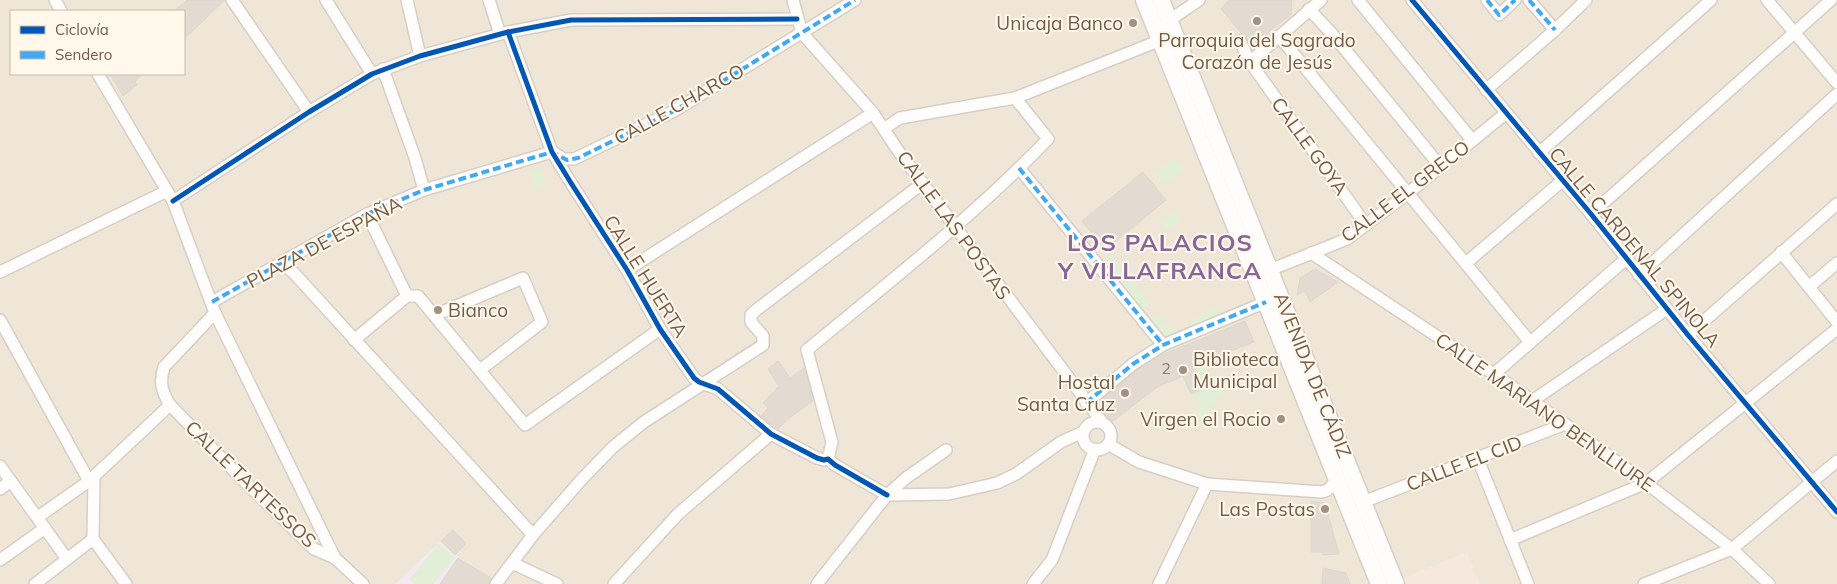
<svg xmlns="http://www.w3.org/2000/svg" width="1837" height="584" font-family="Mulish,sans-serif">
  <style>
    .residential { fill: #f0e6d7; fill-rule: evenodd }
    .commercial { fill: #f7e8dd }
    .education { fill: #f4e9f2 }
    .green { fill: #e2eed5 }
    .building { fill: #e3dbd2; stroke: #e0d6cc }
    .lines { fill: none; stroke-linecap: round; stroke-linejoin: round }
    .street-casing { stroke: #d6cfc7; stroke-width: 14 }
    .secondary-casing { stroke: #d6cfc6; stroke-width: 19 }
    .street { stroke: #fefdfc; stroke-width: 11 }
    .secondary { stroke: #fefdfc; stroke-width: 16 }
    .quiet { stroke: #3fa9f5; stroke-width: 4; stroke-dasharray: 8 4; stroke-linecap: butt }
    .cycleway-casing { stroke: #fff8eb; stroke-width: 8 }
    .cycleway { stroke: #0057b8; stroke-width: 5 }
    .poi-dot { fill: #a29182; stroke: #fff8eb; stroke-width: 2 }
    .labels { text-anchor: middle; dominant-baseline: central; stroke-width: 4; stroke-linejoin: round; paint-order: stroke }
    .number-label { font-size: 16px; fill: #927e6e }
    .poi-label { font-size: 19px; fill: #755c4a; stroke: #fff8eb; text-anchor: end }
    .street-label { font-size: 19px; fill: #755c4a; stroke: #fff8eb }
    .district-label { font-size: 24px; font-weight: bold; letter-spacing: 1px; fill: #8a6599; stroke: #fff8eb }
  </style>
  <rect width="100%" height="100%" fill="#f7f3ea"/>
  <path class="residential" d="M0 0H1837V584H0ZM11 11H184V74H11Z"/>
  <path class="commercial" d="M1467 552 1480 584H1407L1401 579Z"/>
  <path class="education" d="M453 530 466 543 456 555 495 580 492 584H395Z"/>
  <g class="green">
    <path d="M1175 157 1184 169 1163 184 1154 173Z"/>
    <path d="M541 168 547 185 535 189 530 172Z"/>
    <path d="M1175 210 1180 220 1167 230 1161 222Z"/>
    <path d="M1112 254 1151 303 1142 309 1103 261Z"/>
    <path d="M1213 304 1218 317 1193 328 1189 325Z"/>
    <path d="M1157 315 1171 328 1179 329 1182 333C1162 338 1163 336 1150 320Z"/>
    <path d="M1204 367 1209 380 1216 377 1224 393 1202 420 1192 413 1200 408 1196 399 1194 400 1191 394 1201 390 1194 371Z"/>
    <path d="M439 544 455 558 433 584H414L409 579Z"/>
  </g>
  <g class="building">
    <path d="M187 0H225L184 39V11H174Z"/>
    <path d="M1229 0H1292L1291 14 1269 32 1268 36 1254 48 1221 9Z"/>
    <path d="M110 74H143L135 81 137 85 123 96Z"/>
    <path d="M1143 172 1166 200 1105 250 1082 221Z"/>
    <path d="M1315 269 1338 282 1310 302 1305 291 1297 295 1300 278Z"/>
    <path d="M1245 321 1254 342 1192 366 1201 390 1191 394 1183 376 1157 387 1112 422 1097 403 1137 370 1157 357Z"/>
    <path d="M778 361 790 378 804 368 813 401 788 419 778 429 761 416 768 408 763 403 779 386 768 369Z"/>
    <path d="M1311 501 1325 503 1339 554 1323 555V552H1311Z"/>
    <path d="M453 530 466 543 455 555 441 541Z"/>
    <path d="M458 558 491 578 489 584H440Z"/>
    <path d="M1323 568 1346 573 1350 584H1322Z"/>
  </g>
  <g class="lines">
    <defs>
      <g id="street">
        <path d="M55 0 61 11"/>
        <path d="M232 0 309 112"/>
        <path d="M326 0 372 74"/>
        <path d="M407 0 420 56"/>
        <path d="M489 0 500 34"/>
        <path d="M793 0 802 33 873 113 899 152 1102 422"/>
        <path d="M1358 0 1472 140"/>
        <path d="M1412 0 1591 214 1688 335 1837 512"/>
        <path d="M1487 0 1499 15 1515 0"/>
        <path d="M1529 0 1555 30"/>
        <path d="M1767 0 1837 83"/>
        <path d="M1309 9 1334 36 1440 166"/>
        <path d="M508 32 552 152 571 183 627 270 660 329 694 378 699 382 718 389 771 434 817 458 824 460 828 459 835 465 887 495"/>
        <path d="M1279 36 1530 342"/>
        <path d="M1240 41 1250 62 1366 225"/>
        <path d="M1250 62 1321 0"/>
        <path d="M383 69 415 158 424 190"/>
        <path d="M98 74 173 201 215 313 328 544 335 558 363 584"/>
        <path d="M1486 90 1555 30 1586 0"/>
        <path d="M885 128 900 118 1015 98 1161 40 1170 20 1199 0"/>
        <path d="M554 153 564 159H574L674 111 855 0"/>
        <path d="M1539 153 1711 0"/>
        <path d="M1019 168 1163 345"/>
        <path d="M173 201 309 112 372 74 420 56 508 32 571 20 797 19"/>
        <path d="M1591 214 1831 0"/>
        <path d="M1781 252 1837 322"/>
        <path d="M1311 253 1494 374 1565 424 1646 483 1732 549 1769 584"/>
        <path d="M281 263 293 272 533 535"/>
        <path d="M1466 263 1562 181"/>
        <path d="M627 270 873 113"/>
        <path d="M1270 270 1347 239 1407 194 1505 114"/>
        <path d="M0 272 167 191"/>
        <path d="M1639 275 1837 94"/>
        <path d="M1810 286 1837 263"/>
        <path d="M407 296H418L525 425 660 329"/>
        <path d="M212 302 367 214 424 190 552 152"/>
        <path d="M435 315 523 278 542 322 480 370"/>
        <path d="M0 320 89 481"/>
        <path d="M1688 335 1837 204"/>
        <path d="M354 340 407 296 367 214"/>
        <path d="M1494 374 1626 259"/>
        <path d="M1532 401 1667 309"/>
        <path d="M1086 403 1133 364 1163 345 1266 302"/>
        <path d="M170 405 243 480 314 549 335 558"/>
        <circle cx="1097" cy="436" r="14"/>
        <path d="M1108 444 1139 462 1207 484 1322 492C1331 490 1334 484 1335 476"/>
        <path d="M1477 457 1528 584"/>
        <path d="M828 459 832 442 807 350C889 282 974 216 1048 139L1015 98"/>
        <path d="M0 466 67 559"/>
        <path d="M94 477 93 539 126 584"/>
        <path d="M0 489 11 481"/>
        <path d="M887 495 949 494 997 483 1016 474 1061 442 1083 432"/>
        <path d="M1363 502 1565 424"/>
        <path d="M38 517 89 481 170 405C162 392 159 382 164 367L215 313"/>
        <path d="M1510 540 1646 483 1837 329"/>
        <path d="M0 560 45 528"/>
        <path d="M512 563 557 584"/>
        <path d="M35 584 93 539"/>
        <path d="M496 584 533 535 582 479 613 447 644 422 763 345V336L751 322V315L755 311 923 183"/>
        <path d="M614 584 678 514 771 434"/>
        <path d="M817 584 887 495 906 478 946 450"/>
        <path d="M1033 584 1052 560 1095 449"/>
        <path d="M1159 584 1207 484"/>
        <path d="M1644 584 1732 549 1837 461"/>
      </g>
      <g id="secondary">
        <path d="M1144 0 1379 584"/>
        <path d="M1161 0 1396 584"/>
      </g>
    </defs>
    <use href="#street" class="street-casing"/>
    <use href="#secondary" class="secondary-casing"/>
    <use href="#street" class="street"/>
    <use href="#secondary" class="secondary"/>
    <g class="quiet">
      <path d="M1487 0 1499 15 1515 0"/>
      <path d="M1529 0 1555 30"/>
      <path d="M1019 168 1163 345"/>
      <path d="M212 302 367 214 424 190 552 152 567 160 578 158 674 111 855 0"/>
      <path d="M1086 403 1133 364 1163 345 1266 302"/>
    </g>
    <defs>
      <g id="cycleway">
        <path d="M1412 0 1591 214 1688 335 1837 512"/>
        <path d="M508 32 552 152 571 183 627 270 660 329 694 378 699 382 718 389 771 434 817 458 824 460 828 459 835 465 887 495"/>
        <path d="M173 201 309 112 372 74 420 56 508 32 571 20 797 19"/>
      </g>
    </defs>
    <use href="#cycleway" class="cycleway-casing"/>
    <use href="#cycleway" class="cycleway"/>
  </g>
  <g class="poi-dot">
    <circle cx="1257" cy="21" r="5"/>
    <circle cx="1133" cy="23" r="5"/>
    <circle cx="438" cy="310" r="5"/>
    <circle cx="1183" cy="370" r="5"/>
    <circle cx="1125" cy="393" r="5"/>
    <circle cx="1281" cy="419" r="5"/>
    <circle cx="1325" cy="509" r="5"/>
  </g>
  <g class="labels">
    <g class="number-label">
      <text x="1166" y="368">2</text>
    </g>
    <g class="poi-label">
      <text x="1123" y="23">Unicaja Banco</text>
      <text x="1257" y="40" text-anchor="middle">Parroquia del Sagrado<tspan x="1257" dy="22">Corazón de Jesús</tspan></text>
      <text x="448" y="310" text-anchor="start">Bianco</text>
      <text x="1193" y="359" text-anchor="start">Biblioteca<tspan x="1193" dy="22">Municipal</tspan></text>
      <text x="1115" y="382">Hostal<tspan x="1115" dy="22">Santa Cruz</tspan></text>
      <text x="1271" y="419">Virgen el Rocio</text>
      <text x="1315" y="509">Las Postas</text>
    </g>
    <g class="street-label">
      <text transform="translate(679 104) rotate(-29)">CALLE CHARCO</text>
      <text transform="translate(1310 146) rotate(54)">CALLE GOYA</text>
      <text transform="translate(1405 191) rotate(-37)">CALLE EL GRECO</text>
      <text transform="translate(954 225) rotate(54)">CALLE LAS POSTAS</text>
      <text transform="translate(324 242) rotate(-28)">PLAZA DE ESPAÑA</text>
      <text transform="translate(1635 247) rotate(50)">CALLE CARDENAL SPINOLA</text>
      <text transform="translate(646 276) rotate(58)">CALLE HUERTA</text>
      <text transform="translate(1313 375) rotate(68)">AVENIDA DE CÁDIZ</text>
      <text transform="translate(1545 412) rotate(35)">CALLE MARIANO BENLLIURE</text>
      <text transform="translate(1464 463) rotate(-21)">CALLE EL CID</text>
      <text transform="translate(251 484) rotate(44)">CALLE TARTESSOS</text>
    </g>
    <g class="district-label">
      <text x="1160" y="242">LOS PALACIOS<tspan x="1160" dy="28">Y VILLAFRANCA</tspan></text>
    </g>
  </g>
  <rect x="10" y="10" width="175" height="65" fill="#fff8eb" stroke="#c8baab"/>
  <rect x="20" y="26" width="25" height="8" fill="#0057b8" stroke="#c8baab"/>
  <text x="55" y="35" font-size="15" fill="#755c4a">Ciclovía</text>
  <rect x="20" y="51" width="25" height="8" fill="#3fa9f5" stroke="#c8baab"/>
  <text x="55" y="60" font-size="15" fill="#755c4a">Sendero</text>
</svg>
